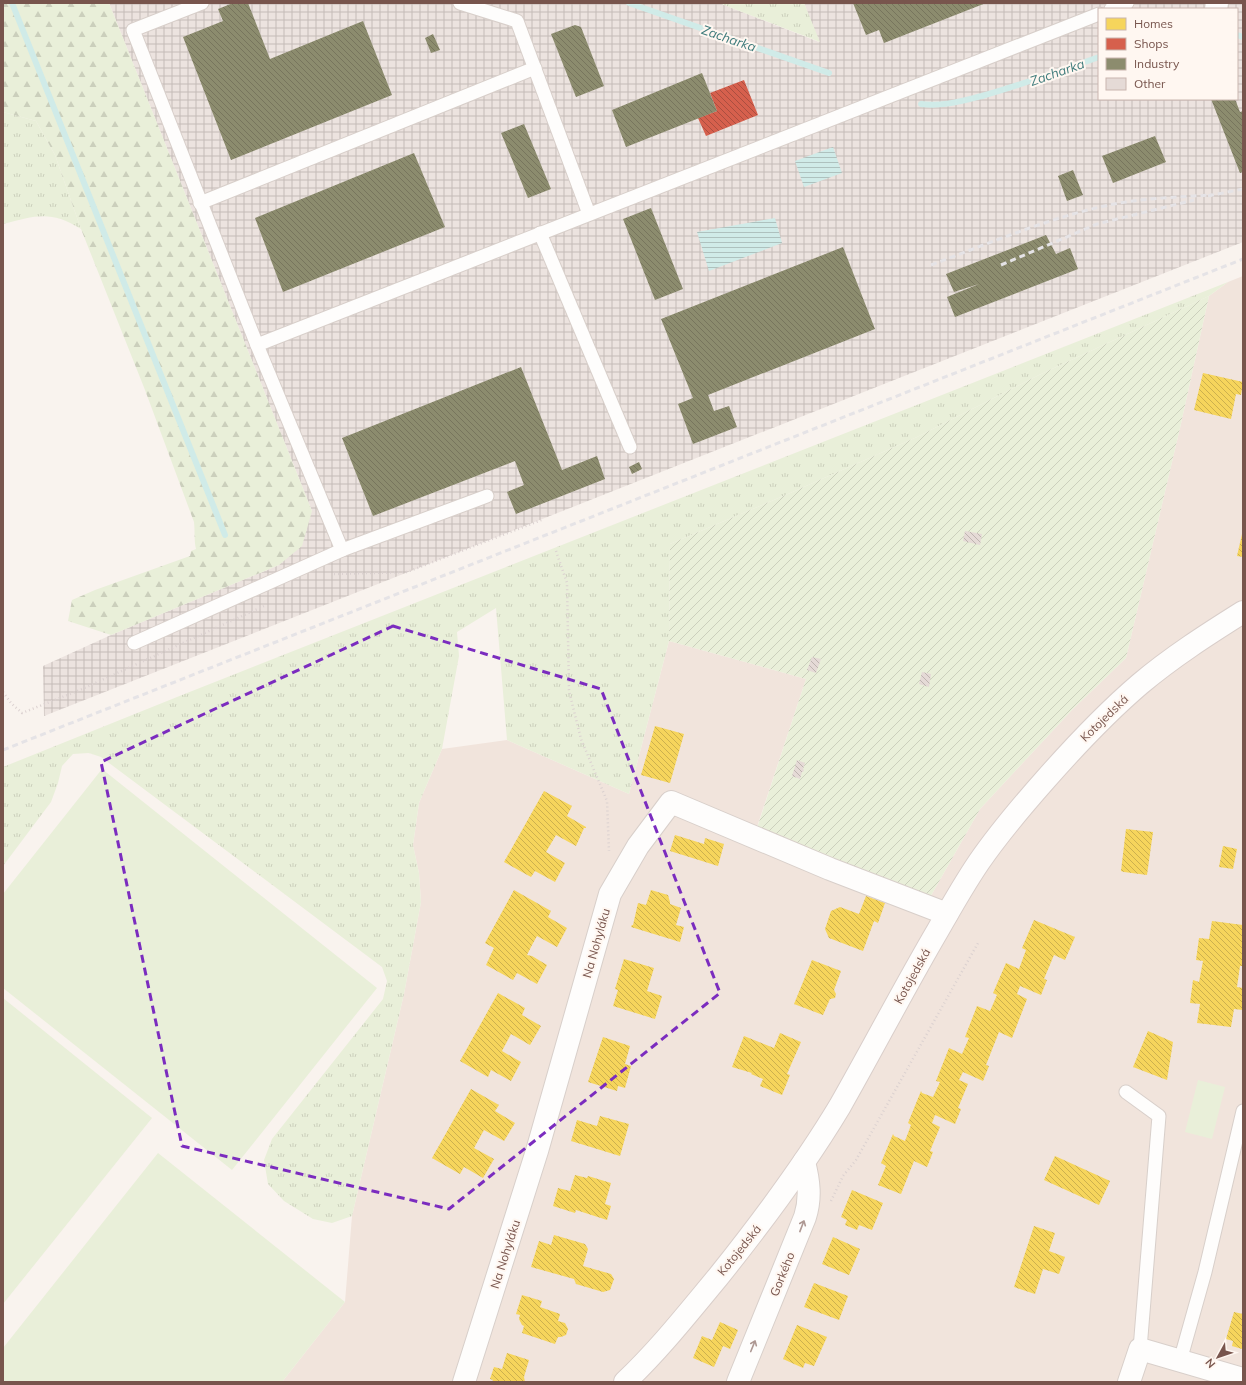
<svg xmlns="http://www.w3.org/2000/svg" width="1246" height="1385" font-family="Mulish,sans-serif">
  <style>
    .residential { fill: #f1e4dc }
    .industrial { fill: url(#industrial-grid); fill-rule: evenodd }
    .grass { fill: url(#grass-tufts) }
    .forest { fill: url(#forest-firs) }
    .park { fill: #e9efd9 }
    .garden { fill: url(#garden-furrows) }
    .water { fill: url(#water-rules) }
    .homes { fill: url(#homes-back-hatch) }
    .shops { fill: url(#shops-back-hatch) }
    .industry { fill: url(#industry-back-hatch) }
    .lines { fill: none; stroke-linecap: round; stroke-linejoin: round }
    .stream { stroke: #d0ebe8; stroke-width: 6 }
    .building { fill: url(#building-back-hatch) }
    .service-casing { stroke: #d8cfca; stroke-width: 15 }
    .minor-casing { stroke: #d8cfca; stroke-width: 24 }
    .secondary-casing { stroke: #d9ceca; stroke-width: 24 }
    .path { stroke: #dbd1d0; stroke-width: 2.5; stroke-dasharray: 1 3; stroke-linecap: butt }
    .service { stroke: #fefdfc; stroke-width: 13 }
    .minor { stroke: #fefdfc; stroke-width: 22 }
    .secondary { stroke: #fefdfc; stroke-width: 22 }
    .rail { stroke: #e5e3e6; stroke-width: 3; stroke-dasharray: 6 4; stroke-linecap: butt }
    .oneway { stroke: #ae9893 }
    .marked { fill: none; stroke: #7b2cbf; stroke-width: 3; stroke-dasharray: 8 5; stroke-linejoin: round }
    .labels { text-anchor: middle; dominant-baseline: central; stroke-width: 4; stroke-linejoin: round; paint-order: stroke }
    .street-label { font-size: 12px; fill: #78554d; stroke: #fff7f1 }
    .water-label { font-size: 13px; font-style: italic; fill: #407c7c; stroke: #fff7f1 }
  </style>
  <defs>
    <pattern id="industrial-grid" width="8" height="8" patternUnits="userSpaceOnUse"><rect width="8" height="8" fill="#ece3df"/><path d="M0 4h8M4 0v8" fill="none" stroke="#c4bbb7"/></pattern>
    <pattern id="grass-tufts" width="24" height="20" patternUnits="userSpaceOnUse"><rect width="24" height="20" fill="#e9efd9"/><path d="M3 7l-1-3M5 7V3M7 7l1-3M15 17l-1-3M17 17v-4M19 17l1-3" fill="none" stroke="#cbcfbc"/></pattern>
    <pattern id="forest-firs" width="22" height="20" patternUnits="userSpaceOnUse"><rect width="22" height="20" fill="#e9efd9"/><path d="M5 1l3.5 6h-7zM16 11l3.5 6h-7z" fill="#cbcfbc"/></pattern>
    <pattern id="garden-furrows" width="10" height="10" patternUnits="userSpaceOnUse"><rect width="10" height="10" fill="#e9efd9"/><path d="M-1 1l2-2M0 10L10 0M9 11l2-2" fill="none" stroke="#cbcfbc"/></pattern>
    <pattern id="water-rules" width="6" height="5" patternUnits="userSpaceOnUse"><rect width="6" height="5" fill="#d0ebe8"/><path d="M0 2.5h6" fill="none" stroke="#aec1be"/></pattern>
    <pattern id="homes-back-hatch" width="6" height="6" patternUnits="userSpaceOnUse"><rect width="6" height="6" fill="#f6d55c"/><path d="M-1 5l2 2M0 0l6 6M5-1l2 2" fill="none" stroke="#ccb04e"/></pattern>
    <pattern id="shops-back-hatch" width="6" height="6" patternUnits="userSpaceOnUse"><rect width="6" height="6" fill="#d6604d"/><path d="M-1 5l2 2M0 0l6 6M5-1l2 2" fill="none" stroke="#aa4e40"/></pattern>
    <pattern id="industry-back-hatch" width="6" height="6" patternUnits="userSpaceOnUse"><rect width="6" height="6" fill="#8c8c6e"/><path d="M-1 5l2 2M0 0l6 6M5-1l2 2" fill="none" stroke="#77755d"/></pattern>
    <pattern id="building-back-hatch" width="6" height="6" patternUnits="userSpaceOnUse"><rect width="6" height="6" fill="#e5dad6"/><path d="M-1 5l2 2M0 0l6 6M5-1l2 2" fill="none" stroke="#beb4b0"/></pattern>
  </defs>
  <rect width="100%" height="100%" fill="#f9f3ee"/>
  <path class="residential" d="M1243 276V1382H282L345 1302 352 1216 404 994 421 902 419 873 413 845 419 803 442 749 507 740 629 794 669 641 806 679 756 830 928 901 980 809 1072 710 1126 658 1180 428 1209 296 1228 282Z"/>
  <path class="industrial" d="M109 3H719L819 42 804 3H1243V242L44 716 43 666 111 635 279 565 312 511ZM1099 9H1237V99H1099Z"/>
  <g class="grass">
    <path d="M719 3H804L820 42Z"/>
    <path d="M3 112 36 121 55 155 81 229C50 210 36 216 3 224Z"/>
    <path d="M1228 282 1209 296 1039 375 917 437 788 494 670 544 669 641 629 794 507 740 496 608 457 632 459 656 442 749 419 803 413 845 419 873 421 902 404 994 352 1216 332 1223 313 1219 284 1201 268 1184 264 1160 272 1139 383 999 387 981 382 967 101 757 89 753 73 754 62 766 58 783 51 802 3 866V767L182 695Z"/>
  </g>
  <path class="forest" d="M3 3H109L312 511 302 546 279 565 111 635 68 621 72 600 95 590 190 556 191 551 196 549C194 541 195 531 194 522L145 390 81 229 55 155 36 121 3 112Z"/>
  <g class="park">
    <path d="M102 769 377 988 232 1170 3 988V894Z"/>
    <path d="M3 998 152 1118 3 1304Z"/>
    <path d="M1198 1080 1225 1087 1212 1139 1185 1132Z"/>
    <path d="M158 1153 345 1302 282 1382H3V1348Z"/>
  </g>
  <path class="garden" d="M1209 296 1180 428 1126 658 1072 710 980 809 928 901 756 831 806 679 669 641 670 544 788 494 917 437 1039 375Z"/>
  <g class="water">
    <path d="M833 147 842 173 804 187 795 161Z"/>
    <path d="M775 218 782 243 709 271 697 232Z"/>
  </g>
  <g class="homes">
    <path d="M1203 373 1243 382 1241 395 1236 394 1231 419 1194 410Z"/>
    <path d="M1242 534H1243V557L1237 556Z"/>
    <path d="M655 726 684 734 670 783 641 775Z"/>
    <path d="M544 791 572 806 567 816 586 827V828H584L576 846 556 835 546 852 565 863 555 882 535 871 531 877 504 862Z"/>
    <path d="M1126 829 1153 832 1147 875 1124 872 1121 871Z"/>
    <path d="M675 835 704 844 705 838 724 844 718 866 670 851Z"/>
    <path d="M1223 846 1237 849 1233 869 1219 867Z"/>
    <path d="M514 890 551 911 548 917 567 928 557 947 537 936 532 945 527 955 532 956 547 965 537 984 517 973 513 980 486 965 494 948 485 943Z"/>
    <path d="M651 890 668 895 670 902V904L681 908 676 925 684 927 680 942 631 927 632 925H633L638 903 646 905Z"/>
    <path d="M866 896 885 903 878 923 874 921 863 951 829 938 825 929 831 911 840 907 859 914Z"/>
    <path d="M1034 920 1075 937 1065 960 1054 955 1044 979 1047 980 1041 995 1020 986 1017 994 1027 999 1012 1038 999 1032 986 1065 989 1066 983 1081 963 1072 959 1080 968 1084 958 1108 961 1109 955 1124 935 1115 932 1123 940 1127 930 1151 933 1152 927 1167 914 1161 901 1194 878 1185 886 1166 881 1163 893 1134 894 1136 905 1141 911 1125 908 1123 921 1091 922 1093 933 1097 940 1082 936 1081 949 1048 962 1054 969 1038 965 1037 977 1006 990 1011 997 995 993 993 1006 963 1019 969 1026 950 1022 948Z"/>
    <path d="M1212 921 1243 925V966H1240L1237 987 1243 988V1010L1234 1009 1231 1027 1197 1023 1200 1004 1190 1003 1193 980 1199 982 1203 961 1196 960 1199 938 1209 939Z"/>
    <path d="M624 959 654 968 647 991 662 996 655 1019 613 1006 618 990 615 989Z"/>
    <path d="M812 960 841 971 834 990 836 994 835 998 830 999 823 1015 794 1004Z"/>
    <path d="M498 993 525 1008 522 1015 541 1026 530 1045 511 1034 502 1051 521 1062 511 1081 491 1070 488 1077 460 1061Z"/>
    <path d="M1148 1031 1173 1042 1167 1080 1133 1067Z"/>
    <path d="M780 1033 801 1042 787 1074 790 1075 782 1095 760 1086 763 1079 751 1074 752 1073 732 1067 744 1036 774 1048Z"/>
    <path d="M603 1037 630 1046 625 1064 631 1066 625 1088 618 1086 617 1091 588 1082Z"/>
    <path d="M471 1089 499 1105 495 1111 515 1123 504 1141 484 1130 474 1148 494 1159 483 1178 464 1167 460 1174 432 1158Z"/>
    <path d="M600 1116 629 1124 620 1156 571 1141 577 1120 597 1126Z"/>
    <path d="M1055 1156 1110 1181 1099 1205 1044 1180Z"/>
    <path d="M575 1175 587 1178 588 1176 611 1183 605 1204 611 1206 607 1220 576 1210 575 1213 553 1206 558 1188 570 1191Z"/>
    <path d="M852 1190 883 1203 872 1230 859 1225 857 1230 845 1225 847 1220 841 1217Z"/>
    <path d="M1034 1226 1055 1233 1049 1251 1065 1257 1059 1274 1043 1269 1035 1294 1014 1287Z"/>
    <path d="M554 1235 585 1244 588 1249 583 1266 611 1274 614 1279 610 1290 603 1292 576 1284 574 1279 531 1267 539 1241 551 1245Z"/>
    <path d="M833 1237 860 1249 849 1275 822 1264Z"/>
    <path d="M814 1283 848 1296 839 1320 804 1307Z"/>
    <path d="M522 1295 542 1301 540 1307 560 1314 558 1321 565 1323 568 1329 566 1335 561 1337H558L555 1344 522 1333 524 1326 522 1325 519 1319 520 1315 516 1314Z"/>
    <path d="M1234 1312 1243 1314 1242 1349 1232 1346 1233 1341 1226 1339Z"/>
    <path d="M720 1322 738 1330 730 1349 723 1346 714 1367 693 1358 702 1336 712 1340Z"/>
    <path d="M797 1325 827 1337 814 1366 805 1363 803 1368 783 1359Z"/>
    <path d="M507 1353 529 1360 524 1377 525 1382H492L493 1380 490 1379 494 1367 502 1369Z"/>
  </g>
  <path class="shops" d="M744 80 758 115 706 136 698 118 717 111 710 93Z"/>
  <g class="industry">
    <path d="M233 3H248L270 59 363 21 392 95 231 160 183 37 223 21 218 9Z"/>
    <path d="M853 3H986L884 43 879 30 866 35Z"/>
    <path d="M575 25 581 27 604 86 576 97 551 34Z"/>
    <path d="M433 34 440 50 431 53 425 38Z"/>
    <path d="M702 73 717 111 626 147 612 110Z"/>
    <path d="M1211 99H1235L1240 112 1243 111V172L1240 173Z"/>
    <path d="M524 124 551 189 528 198 501 133Z"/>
    <path d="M1155 136 1166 162 1113 183 1102 156Z"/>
    <path d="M414 153 445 227 283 292 255 218Z"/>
    <path d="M1073 170 1083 195 1067 201 1058 176Z"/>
    <path d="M651 208 683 289 655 300 623 219Z"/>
    <path d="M1046 235 1056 254 1070 248 1078 269 955 317 947 297 979 284 954 292 946 274Z"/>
    <path d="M843 247 875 329 708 395 714 411 729 406 737 427 693 444 678 404 693 398 661 319Z"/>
    <path d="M521 367 562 470 597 456 605 479 516 514 507 492 524 485 515 461 373 516 342 438Z"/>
    <path d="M639 462 642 469 632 474 629 467Z"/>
  </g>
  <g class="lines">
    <g class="stream">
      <path d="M12 3 225 535"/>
      <path d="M629 3 829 73"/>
      <path d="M1237 35 1243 37"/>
      <path d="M921 104C942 107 961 101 982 96 1021 85 1060 71 1099 57"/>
    </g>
  </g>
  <g class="building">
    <path d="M965 531 982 534 980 545 963 541Z"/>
    <path d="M812 657 821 659 816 673 807 670Z"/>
    <path d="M922 672 931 674 929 687 919 684Z"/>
    <path d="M797 760 805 763 803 769 804 770 803 772H802L800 779 792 776Z"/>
  </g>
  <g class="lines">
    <defs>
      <g id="service">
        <path d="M202 3 133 30 257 345 1099 14"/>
        <path d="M460 3 517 21 589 214"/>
        <path d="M1111 9 1127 3"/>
        <path d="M200 203 535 68"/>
        <path d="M540 233 630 447"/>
        <path d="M342 550 487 496"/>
        <path d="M134 643 342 550 257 345"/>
        <path d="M1126 1092 1159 1116 1140 1349"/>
        <path d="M1180 1361 1205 1272 1243 1111"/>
      </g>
      <g id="minor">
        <path d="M1216 9 1217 3"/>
        <path d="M464 1382 537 1151 610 894 638 846 671 802 830 869 947 914"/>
        <path d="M738 1382 805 1217C811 1198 809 1181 804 1162"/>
        <path d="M1129 1382 1140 1349 1243 1379"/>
      </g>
      <path id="secondary" d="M625 1382C659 1350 688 1313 718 1277 762 1222 804 1166 840 1106 873 1048 904 988 938 930 951 907 964 884 979 862 999 833 1022 806 1045 780 1075 746 1106 713 1140 684 1172 657 1208 634 1243 612"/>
    </defs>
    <use href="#service" class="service-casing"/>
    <use href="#minor" class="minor-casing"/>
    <use href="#secondary" class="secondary-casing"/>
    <g class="path">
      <path d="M556 551 567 583 569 691 581 739 607 801 609 851"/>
      <path d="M334 574 407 572 544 519"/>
      <path d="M3 692 11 703 22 713 80 690 264 606"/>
      <path d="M831 1201 843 1176 856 1160 978 943"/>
    </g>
    <use href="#service" class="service"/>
    <use href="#minor" class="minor"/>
    <use href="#secondary" class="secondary"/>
    <g class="rail">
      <path d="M1208 196 1243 189"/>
      <path d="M931 265C990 243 1048 218 1109 205 1143 198 1178 197 1212 195"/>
      <path d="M1001 265 1097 224 1194 200"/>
      <path d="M3 750 1243 259"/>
    </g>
  </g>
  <defs><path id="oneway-shaft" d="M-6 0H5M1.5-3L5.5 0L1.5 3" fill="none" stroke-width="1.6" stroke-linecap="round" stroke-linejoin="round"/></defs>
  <g class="oneway">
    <use href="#oneway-shaft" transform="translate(802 1226) rotate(-69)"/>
    <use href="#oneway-shaft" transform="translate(753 1346) rotate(-68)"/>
  </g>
  <path class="marked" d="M393 626 601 689 720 993 449 1209 182 1146 101 762Z"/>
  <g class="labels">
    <g class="street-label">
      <text transform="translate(1104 718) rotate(-44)">Kotojedská</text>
      <text transform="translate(596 943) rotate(-74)">Na Nohyláku</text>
      <text transform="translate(912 976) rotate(-61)">Kotojedská</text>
      <text transform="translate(739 1250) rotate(-51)">Kotojedská</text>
      <text transform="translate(505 1254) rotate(-72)">Na Nohyláku</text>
      <text transform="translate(782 1274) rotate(-68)">Gorkého</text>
    </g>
    <g class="water-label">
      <text transform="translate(729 38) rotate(19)">Zacharka</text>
      <text transform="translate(1057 72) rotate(-19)">Zacharka</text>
    </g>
  </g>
  <rect width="1246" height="1385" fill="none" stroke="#78554d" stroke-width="8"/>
  <rect x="1098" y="8" width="140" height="92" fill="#fff7f1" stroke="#c9b6af"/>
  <rect x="1106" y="18" width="20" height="12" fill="#f6d55c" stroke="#c9b6af"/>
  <text x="1134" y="28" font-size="12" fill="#78554d">Homes</text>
  <rect x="1106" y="38" width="20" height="12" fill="#d6604d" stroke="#c9b6af"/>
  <text x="1134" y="48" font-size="12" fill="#78554d">Shops</text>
  <rect x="1106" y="58" width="20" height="12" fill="#8c8c6e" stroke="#c9b6af"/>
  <text x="1134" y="68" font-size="12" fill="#78554d">Industry</text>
  <rect x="1106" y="78" width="20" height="12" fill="#e5dad6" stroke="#c9b6af"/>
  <text x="1134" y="88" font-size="12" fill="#78554d">Other</text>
  <g transform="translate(1218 1357) rotate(230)" stroke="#fff7f1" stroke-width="3" paint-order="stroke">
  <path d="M0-3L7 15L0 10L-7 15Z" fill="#78554d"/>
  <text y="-6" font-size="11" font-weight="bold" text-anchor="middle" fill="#78554d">N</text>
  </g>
</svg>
